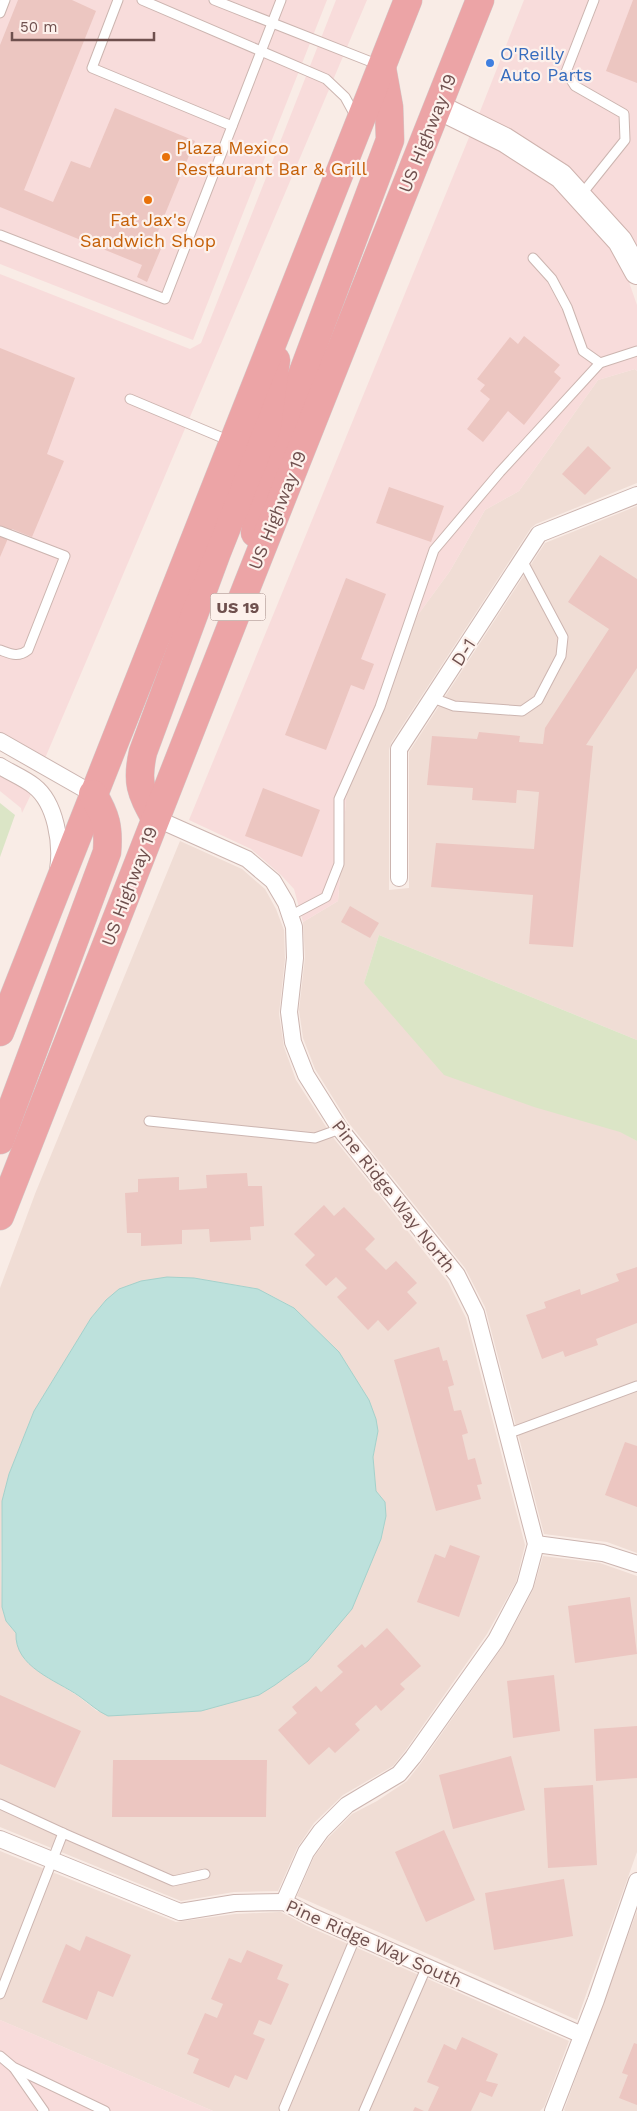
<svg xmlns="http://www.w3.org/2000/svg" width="637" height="2111" font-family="'Work Sans',sans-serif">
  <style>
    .residential { fill: #f0ddd5; fill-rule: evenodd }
    .commercial { fill: #f8dcdb }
    .green { fill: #dbe5c6 }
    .water { fill: #bde1dc; stroke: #a4d1cb }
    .building { fill: #ecc6c1 }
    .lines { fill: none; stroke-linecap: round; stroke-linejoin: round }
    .lane-casing { stroke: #ccb5b0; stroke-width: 11 }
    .street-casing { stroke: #ccb5b0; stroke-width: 18 }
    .secondary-casing { stroke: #ceb3ae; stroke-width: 26 }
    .highway-casing { stroke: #d4caca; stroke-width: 29 }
    .lane { stroke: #fff; stroke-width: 9 }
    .street { stroke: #fff; stroke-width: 16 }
    .secondary { stroke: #fff; stroke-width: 24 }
    .highway { stroke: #eca4a6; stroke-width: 28 }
    .shop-dot { fill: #3f7fe0; stroke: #fdf1ec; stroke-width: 2 }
    .food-dot { fill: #e8710a; stroke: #fdf1ec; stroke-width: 2 }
    .labels { text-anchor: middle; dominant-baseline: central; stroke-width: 4.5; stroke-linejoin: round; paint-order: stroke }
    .shield { fill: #fdf1ec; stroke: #9a807d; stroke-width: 1 }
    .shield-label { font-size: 16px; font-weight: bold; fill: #6f504e }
    .shop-label { font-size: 18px; fill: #366cbe; stroke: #fdf1ec; text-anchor: start }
    .street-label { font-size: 18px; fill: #6f504e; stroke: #fdf1ec }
    .food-label { font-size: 18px; fill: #c56008; stroke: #fdf1ec; text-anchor: start }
  </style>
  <rect width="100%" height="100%" fill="#f9ece6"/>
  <g class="residential">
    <path d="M635 369 637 371V483L536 524 531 528 391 743 389 750V890L409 888V752L545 543 637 506V1040L379 935 364 983 637 1141V1553L607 1542 544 1534 485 1307 465 1268 348 1122 315 1069 303 1038 299 1010 305 957 303 922 338 901 348 774 417 616 450 571 485 510 519 491 598 380Z"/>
    <path d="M180 841 242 869 265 889 276 909 284 930 285 959 279 1014 284 1047 296 1080 332 1136 448 1282 466 1318 525 1545 516 1582 487 1634 405 1751 393 1766 343 1795 314 1823 297 1848 278 1891 234 1892 181 1901 0 1827V1288L35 1194ZM194 1278 257 1289 276 1298 294 1308 339 1352 369 1400 378 1431 373 1457 376 1491 381 1497 351 1609 308 1661 201 1711 125 1715 97 1711 78 1696 39 1672 24 1659 16 1633 6 1621 2 1607 1 1567 2 1501 9 1474 34 1411 91 1318 106 1300Z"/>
    <path d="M543 1556 600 1563 637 1576V1852L577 2020 297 1896 314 1857 328 1838 352 1814 377 1801 407 1781 421 1763 503 1646 533 1590Z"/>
    <path d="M0 1851 176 1922 235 1914 281 1912 307 1926 569 2041 544 2107 540 2111H213L0 2020Z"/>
    <path d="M637 1911V2111H565L564 2110Z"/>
  </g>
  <g class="commercial">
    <path d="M0 0H327L193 340 0 264Z"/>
    <path d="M336 0H367L43 763 0 741V274L190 349 201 343Z"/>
    <path d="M524 0H637V247L629 234 479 114Z"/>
    <path d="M470 135 500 149 555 185 612 248 623 265 637 305V371L635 369 598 380 519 491 485 510 450 571 417 616 348 774 338 901 303 922 294 889 281 875 251 849 189 820Z"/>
    <path d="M0 766 35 786 22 813 21 808 0 791Z"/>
    <path d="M0 2020 213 2111H0Z"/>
  </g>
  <g class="green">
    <path d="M0 803 15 815 0 857Z"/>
    <path d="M379 935 637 1040V1141L620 1132 534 1107 444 1075 364 983Z"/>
  </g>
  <path class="water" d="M167 1277 194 1278 258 1289 294 1308 339 1352 369 1400 376 1419 378 1431 373 1457 376 1491 385 1502 386 1516 381 1539 352 1609 308 1661 275 1685 259 1695 201 1711 108 1716C97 1711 89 1703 79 1696 56 1680 14 1667 16 1633L6 1621 2 1607V1501L9 1474 34 1411 91 1318 106 1300 119 1289 141 1281Z"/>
  <g class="building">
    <path d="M18 0H72L96 11 24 190 53 202 71 161 90 168 115 108 195 141 154 241 163 244 147 282 137 277 142 265 0 207V45Z"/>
    <path d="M633 0H637V83L606 71Z"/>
    <path d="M524 336 560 365 554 372 561 378 524 425 508 411 483 442 467 429 490 399 480 391 485 385 477 379 510 337 518 344Z"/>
    <path d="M0 348 75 378 47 454 64 461 32 537 12 529 0 557Z"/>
    <path d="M588 446 611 468 585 495 562 474Z"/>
    <path d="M389 487 444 506 431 542 376 523Z"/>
    <path d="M600 555 637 579V668L586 745 593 746 573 947 529 944 533 895 431 887 436 843 534 849 539 792 517 790 516 803 472 800 473 788 427 785 432 736 477 739 479 732 520 736 519 742 543 744 545 728 609 629 568 602Z"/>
    <path d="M346 578 386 594 361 659 374 664 364 690 351 685 326 750 285 735Z"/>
    <path d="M263 788 320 810 302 857 245 836Z"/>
    <path d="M350 906 379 923 370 938 341 922Z"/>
    <path d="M247 1173 248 1186H262L264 1226 250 1227 251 1240 210 1242 209 1229 182 1230V1244L141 1246V1233H127L125 1193 138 1192V1179L179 1177V1190L207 1188 206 1175Z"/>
    <path d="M324 1205 334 1216 344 1207 375 1239 365 1249 386 1270 396 1261 417 1283 407 1292 417 1303 388 1331 378 1320 368 1330 337 1297 347 1288 336 1277 326 1286 305 1265 315 1255 294 1234Z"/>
    <path d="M637 1267V1323L596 1339 598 1345 565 1357 563 1351 542 1359 526 1315 546 1308 544 1302 580 1289 581 1295 619 1281 616 1274Z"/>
    <path d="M439 1347 443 1361 447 1360 454 1385 448 1387 454 1411 461 1410 468 1433 462 1435 468 1460 475 1458 482 1484 477 1485 481 1499 436 1511 394 1360Z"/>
    <path d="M625 1442 637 1446V1507L605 1495Z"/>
    <path d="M450 1545 480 1556 459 1617 417 1602 435 1554 445 1558Z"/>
    <path d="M630 1597 637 1654 575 1663 568 1606Z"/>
    <path d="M387 1628 421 1666 400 1684 405 1689 381 1711 376 1705 355 1724 360 1730 335 1753 329 1747 309 1765 278 1730 297 1713 292 1707 316 1686 321 1692 343 1672 337 1666 362 1644 365 1648Z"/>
    <path d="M554 1675 560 1731 513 1738 507 1681Z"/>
    <path d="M0 1695 81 1731 55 1788 0 1764Z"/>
    <path d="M637 1726V1778L596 1781 594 1729Z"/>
    <path d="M511 1756 525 1810 453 1829 439 1775Z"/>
    <path d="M113 1760H267L266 1817H112Z"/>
    <path d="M593 1785 597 1865 548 1868 544 1788Z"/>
    <path d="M444 1830 475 1900 426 1922 395 1852Z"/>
    <path d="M564 1879 573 1936 494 1950 485 1893Z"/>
    <path d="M86 1936 131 1955 113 1997 98 1991 87 2020 42 2002 66 1944 80 1951Z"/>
    <path d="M247 1950 283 1965 277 1979 289 1984 271 2025 259 2020 253 2034 265 2039 247 2080 235 2075 229 2088 193 2073 199 2059 187 2054 205 2013 217 2018 223 2004 211 1999 229 1958 241 1963Z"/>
    <path d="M462 2037 498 2054 486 2081 498 2084 492 2097 480 2092 471 2111H428L439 2087 427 2082 444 2044 456 2050Z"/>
    <path d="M634 2043 637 2044V2105L619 2098 628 2075 622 2073Z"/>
    <path d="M415 2107 424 2111H413Z"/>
  </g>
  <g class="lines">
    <defs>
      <g id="lane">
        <path d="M118 0 92 68 232 126"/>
        <path d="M142 0 326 79 345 97 356 117"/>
        <path d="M214 0 379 65"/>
        <path d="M0 13 5 0"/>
        <path d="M581 195 625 140 624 114 575 86 566 72 594 0"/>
        <path d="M0 235 165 299 281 0"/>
        <path d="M533 258 552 279 567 307 583 351 600 363"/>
        <path d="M130 399 230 441"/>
        <path d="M0 531 65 556 28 650C18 658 11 654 0 650"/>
        <path d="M433 698 454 706 522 711 538 700 561 656 563 637 522 560"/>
        <path d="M290 916 326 897 339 864V799L380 707 434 550 500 472 600 363 637 351"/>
        <path d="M149 1121 315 1138 340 1129"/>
        <path d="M507 1434 637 1386"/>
        <path d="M0 1804 63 1833"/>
        <path d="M0 1994 63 1833 173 1881 205 1874"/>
        <path d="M0 2056 13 2067 105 2111"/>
        <path d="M14 2068 44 2111"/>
        <path d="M284 2108 356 1936"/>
        <path d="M364 2111 427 1966"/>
      </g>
      <g id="street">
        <path d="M0 741 93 794"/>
        <path d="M0 766C11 773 24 778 34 786 56 803 62 844 58 870"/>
        <path d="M155 818 247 859 273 881 286 903 294 927 295 958 289 1012 293 1042 306 1075 340 1129 457 1275 476 1313 536 1544 525 1585 496 1640 413 1757 399 1774 347 1805 321 1831 306 1852 284 1902"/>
        <path d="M399 878V749L539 534 637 495"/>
        <path d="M536 1544 603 1553 637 1564"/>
        <path d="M0 1839 180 1912 235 1903 284 1902 311 1916 582 2035"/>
        <path d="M553 2111 596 2000 637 1881"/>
      </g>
      <path id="secondary" d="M438 107 505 140 561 176 620 241 637 272"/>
      <g id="highway">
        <path d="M255 533 266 471 390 140 389 107 382 68"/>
        <path d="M155 818C141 792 136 783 143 752L217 552 267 426 276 360"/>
        <path d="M0 1032 408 0"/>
        <path d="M0 1140 107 852C109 827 106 816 93 794"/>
        <path d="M0 1216 247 586 480 0"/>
      </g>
    </defs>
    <use href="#lane" class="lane-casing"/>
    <use href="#street" class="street-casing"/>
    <use href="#secondary" class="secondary-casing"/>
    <use href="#highway" class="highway-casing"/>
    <use href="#lane" class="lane"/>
    <use href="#street" class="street"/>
    <use href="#secondary" class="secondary"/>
    <use href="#highway" class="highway"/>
  </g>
  <circle class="shop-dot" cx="490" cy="63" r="5"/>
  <g class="food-dot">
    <circle cx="166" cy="157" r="5"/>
    <circle cx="148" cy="200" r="5"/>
  </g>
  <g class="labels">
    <rect class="shield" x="210.5" y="593.5" width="55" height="27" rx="4"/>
    <g class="shield-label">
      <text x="238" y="607">US 19</text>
    </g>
    <g class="shop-label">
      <text x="500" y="53">O'Reilly<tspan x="500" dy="21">Auto Parts</tspan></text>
    </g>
    <g class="street-label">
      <text transform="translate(427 133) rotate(-68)">US Highway 19</text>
      <text transform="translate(277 510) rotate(-68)">US Highway 19</text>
      <text transform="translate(463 652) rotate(-57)">D-1</text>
      <text transform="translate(129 886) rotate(-69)">US Highway 19</text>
      <text transform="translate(394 1196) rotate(52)">Pine Ridge Way North</text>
      <text transform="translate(374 1943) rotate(24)">Pine Ridge Way South</text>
    </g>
    <g class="food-label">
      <text x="176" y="147">Plaza Mexico<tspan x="176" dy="21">Restaurant Bar &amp; Grill</tspan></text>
      <text x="148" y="219" text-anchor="middle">Fat Jax's<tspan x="148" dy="21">Sandwich Shop</tspan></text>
    </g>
  </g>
  <path d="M12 32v8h142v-8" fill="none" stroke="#6f504e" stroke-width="2.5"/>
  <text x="20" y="32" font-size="15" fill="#6f504e" stroke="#fdf1ec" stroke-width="4" paint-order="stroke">50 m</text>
</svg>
